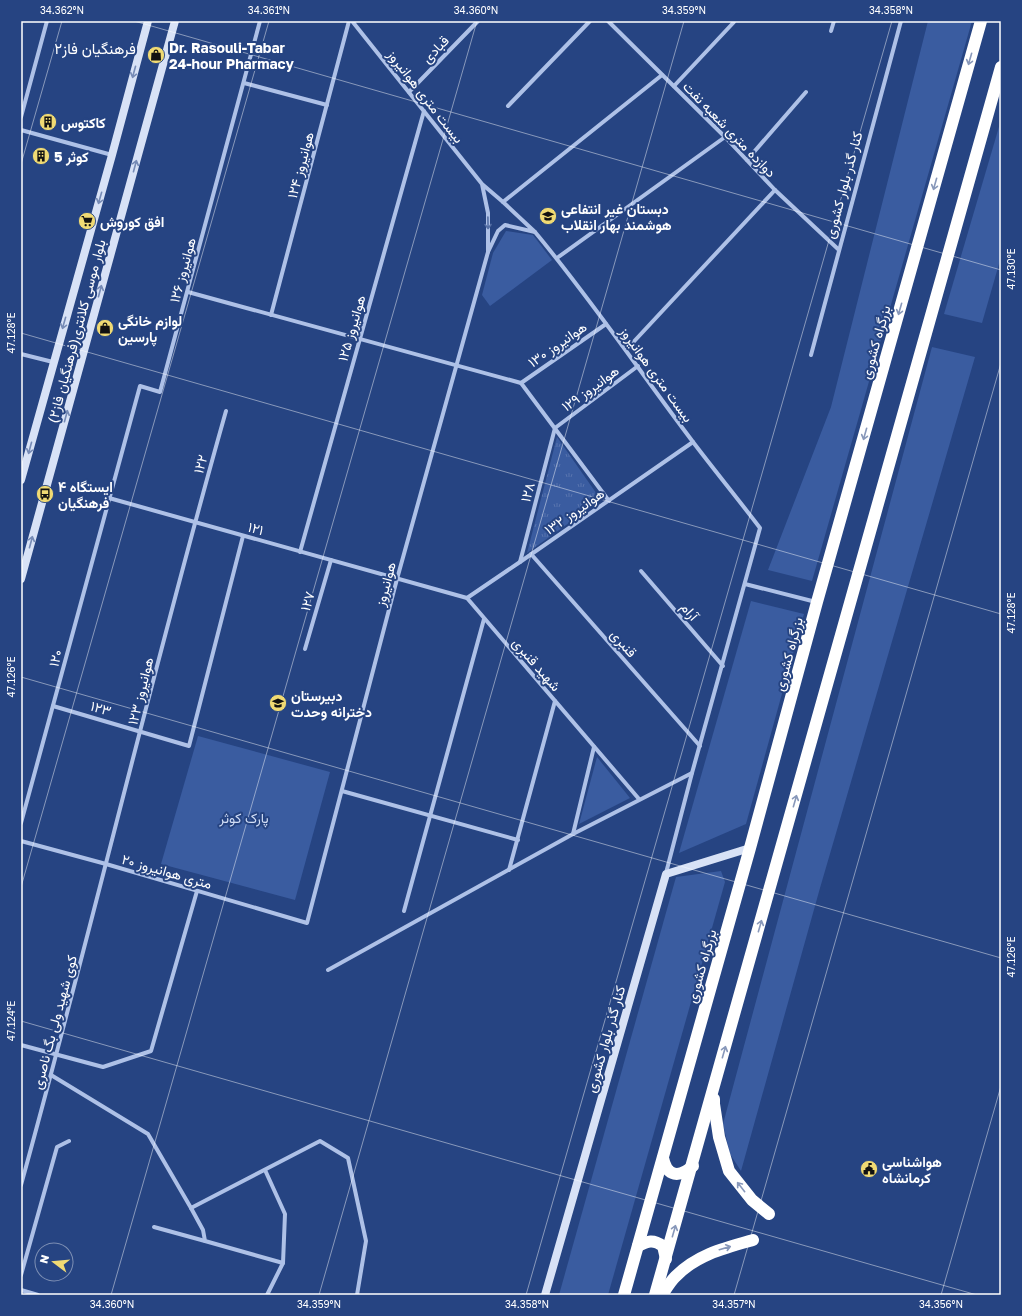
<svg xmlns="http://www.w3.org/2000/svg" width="1022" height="1316" font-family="'Golos Text',Vazirmatn,sans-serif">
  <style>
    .grass { fill: url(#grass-tufts) }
    .park { fill: #3a5ca0 }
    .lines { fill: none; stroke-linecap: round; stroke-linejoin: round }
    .street { stroke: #aec1e7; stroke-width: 4 }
    .secondary { stroke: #d8e2f6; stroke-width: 8 }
    .highway { stroke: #fff; stroke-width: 12 }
    .oneway { stroke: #8898ba }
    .oneway2 { stroke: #768bb6 }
    .oneway3 { stroke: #5670a5 }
    .ticks { fill: none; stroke: #fff; stroke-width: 1; stroke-opacity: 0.45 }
    .labels { text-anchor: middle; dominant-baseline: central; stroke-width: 4; stroke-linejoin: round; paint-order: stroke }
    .poi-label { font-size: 14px; font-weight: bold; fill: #fff; stroke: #264482; text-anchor: start }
    .street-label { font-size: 14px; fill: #fff; stroke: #264482 }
    .park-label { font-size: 14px; fill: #d2def6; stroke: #264482 }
    .neighbourhood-label { font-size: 15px; fill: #fff; stroke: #264482 }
    .neatline { fill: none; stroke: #fff; stroke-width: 1.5 }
    .ticks-label { font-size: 10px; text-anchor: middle; fill: #fff }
  </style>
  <defs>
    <pattern id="grass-tufts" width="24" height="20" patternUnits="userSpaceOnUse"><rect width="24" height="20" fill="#3a5ca0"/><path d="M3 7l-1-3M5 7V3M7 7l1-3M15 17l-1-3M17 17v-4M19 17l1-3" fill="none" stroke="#5874ae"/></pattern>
  </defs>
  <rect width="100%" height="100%" fill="#264482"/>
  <path class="grass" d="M557 437 601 500 527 553Z"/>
  <g class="park">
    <path d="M928 21H972L812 581 768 570 831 407Z"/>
    <path d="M1001 120V257L982 323 944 314Z"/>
    <path d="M506 231 533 235 552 260 490 306 482 295 493 253Z"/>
    <path d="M932 347 975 357 820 888 741 1171 730 1154 723 1124Z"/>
    <path d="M751 601 804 614 746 824 679 853Z"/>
    <path d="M198 736 330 772 295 900 161 864Z"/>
    <path d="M597 757 630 798 579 824Z"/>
    <path d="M721 871 725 882 608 1295H559L676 877Z"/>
  </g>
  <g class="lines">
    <g class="street">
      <path d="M352 21 482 184 503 202 535 232 505 225 498 231 488 252V213L482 184"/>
      <path d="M608 21 725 137 775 190 839 250"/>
      <path d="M831 31 834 21"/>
      <path d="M244 83 327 105"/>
      <path d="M674 86 734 22"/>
      <path d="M409 92 478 21"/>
      <path d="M508 106 590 21"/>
      <path d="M21 117 47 21"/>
      <path d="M21 130 112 155"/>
      <path d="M747 160 806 92"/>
      <path d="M503 202 662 75"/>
      <path d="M557 258 725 137"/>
      <path d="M188 292 521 383 609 501"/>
      <path d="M271 315 349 21"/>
      <path d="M626 350 775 190"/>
      <path d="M21 354 53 362"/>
      <path d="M811 355 901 21"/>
      <path d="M521 383 606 324"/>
      <path d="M109 498 467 598 639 799"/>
      <path d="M300 552 424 111"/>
      <path d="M531 554 700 746"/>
      <path d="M520 562 555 428 638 366"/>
      <path d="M641 571 723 666"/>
      <path d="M745 584 816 602"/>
      <path d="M467 598 520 562 693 442"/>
      <path d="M305 649 331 560"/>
      <path d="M53 706 189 746 243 536"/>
      <path d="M342 791 518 840"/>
      <path d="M21 823 140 386 160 392 260 21"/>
      <path d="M573 834 594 747"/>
      <path d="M21 841 106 864 307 923 397 579 488 252"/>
      <path d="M509 870 555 701"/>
      <path d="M666 873 692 773"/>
      <path d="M404 911 484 619"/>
      <path d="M328 970 573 834 692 773 760 528C738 499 715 471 693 442 640 372 591 299 535 232"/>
      <path d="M21 1045 103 1067 151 1051 197 891"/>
      <path d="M51 1075 148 1134 191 1208 203 1230 205 1241 283 1263 267 1295"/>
      <path d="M265 1170 285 1214 283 1263"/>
      <path d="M21 1185C92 928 153 668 226 411"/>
      <path d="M191 1208 320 1141 348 1158 366 1241 357 1295"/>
      <path d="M154 1227 205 1241"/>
      <path d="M21 1275 57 1147 69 1141"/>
      <path d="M21 1290 38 1295"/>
    </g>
    <g class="secondary">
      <path d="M21 480 112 155 148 21"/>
      <path d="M21 579 175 21"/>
      <path d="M545 1295 666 874 750 848"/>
    </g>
    <g class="highway">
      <path d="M714 1099V1104L719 1137 729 1171 752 1200 769 1214"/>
      <path d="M663 1158C667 1177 679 1178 693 1166"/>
      <path d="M638 1246C648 1241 653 1239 663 1246L666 1259"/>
      <path d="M624 1295 750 848 817 602 981 21"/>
      <path d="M655 1295 1001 67"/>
      <path d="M662 1295C666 1289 670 1282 675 1277 696 1255 724 1248 753 1240"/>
    </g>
  </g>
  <defs><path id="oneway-shaft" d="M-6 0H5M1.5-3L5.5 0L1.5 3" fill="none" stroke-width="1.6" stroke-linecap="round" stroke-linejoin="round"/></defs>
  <g class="oneway">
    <use href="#oneway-shaft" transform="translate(970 59) rotate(106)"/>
    <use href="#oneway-shaft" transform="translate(935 184) rotate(106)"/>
    <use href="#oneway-shaft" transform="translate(900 309) rotate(106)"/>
    <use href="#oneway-shaft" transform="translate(865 434) rotate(106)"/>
    <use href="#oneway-shaft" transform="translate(795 801) rotate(-74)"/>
    <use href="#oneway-shaft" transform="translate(760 926) rotate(-74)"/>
    <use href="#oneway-shaft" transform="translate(724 1052) rotate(-74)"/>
    <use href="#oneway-shaft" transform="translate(741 1187) rotate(-128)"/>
    <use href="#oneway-shaft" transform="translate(674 1231) rotate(-74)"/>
    <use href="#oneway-shaft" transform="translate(725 1248) rotate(-16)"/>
  </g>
  <g class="oneway2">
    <use href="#oneway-shaft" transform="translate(134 72) rotate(105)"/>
    <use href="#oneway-shaft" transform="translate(135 166) rotate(-75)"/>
    <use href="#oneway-shaft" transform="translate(100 198) rotate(106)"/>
    <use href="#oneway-shaft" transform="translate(100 291) rotate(-75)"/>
    <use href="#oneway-shaft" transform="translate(64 323) rotate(106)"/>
    <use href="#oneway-shaft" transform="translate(66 416) rotate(-75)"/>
    <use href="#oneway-shaft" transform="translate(30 448) rotate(105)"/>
    <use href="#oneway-shaft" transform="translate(31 542) rotate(-75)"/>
  </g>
  <use class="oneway3" href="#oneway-shaft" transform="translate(488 223) rotate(89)"/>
  <path class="ticks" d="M134 21 1001 270M21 164 62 21M21 333 1001 614M21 677 1001 958M21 887 269 21M21 1021 977 1295M111 1295 477 21M319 1295 684 21M526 1295 892 21M734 1295 1001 363M941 1295 1001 1086"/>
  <defs>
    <symbol id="shop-disc" viewBox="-11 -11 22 22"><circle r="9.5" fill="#f0da73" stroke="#264482"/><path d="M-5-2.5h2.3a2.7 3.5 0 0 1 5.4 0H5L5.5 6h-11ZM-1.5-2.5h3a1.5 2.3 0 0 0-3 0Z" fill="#111"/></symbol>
    <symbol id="building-disc" viewBox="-11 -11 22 22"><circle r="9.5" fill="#f0da73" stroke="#264482"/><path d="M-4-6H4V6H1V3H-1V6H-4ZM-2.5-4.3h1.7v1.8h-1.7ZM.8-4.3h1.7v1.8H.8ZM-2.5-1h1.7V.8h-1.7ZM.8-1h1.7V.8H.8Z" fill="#111"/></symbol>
    <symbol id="school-disc" viewBox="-11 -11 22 22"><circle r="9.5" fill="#f0da73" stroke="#264482"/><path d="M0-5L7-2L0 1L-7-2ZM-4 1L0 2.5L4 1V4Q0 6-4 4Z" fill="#111"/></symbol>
    <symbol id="supermarket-disc" viewBox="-11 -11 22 22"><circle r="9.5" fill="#f0da73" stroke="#264482"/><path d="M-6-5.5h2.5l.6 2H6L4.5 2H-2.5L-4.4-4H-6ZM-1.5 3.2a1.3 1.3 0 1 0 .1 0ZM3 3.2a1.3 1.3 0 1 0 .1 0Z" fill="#111"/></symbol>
    <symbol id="bus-disc" viewBox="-11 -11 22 22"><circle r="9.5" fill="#f0da73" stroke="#264482"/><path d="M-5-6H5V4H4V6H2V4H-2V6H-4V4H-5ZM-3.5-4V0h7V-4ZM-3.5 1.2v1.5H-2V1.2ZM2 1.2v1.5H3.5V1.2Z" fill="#111"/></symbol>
    <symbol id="civic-disc" viewBox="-11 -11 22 22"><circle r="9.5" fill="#f0da73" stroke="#264482"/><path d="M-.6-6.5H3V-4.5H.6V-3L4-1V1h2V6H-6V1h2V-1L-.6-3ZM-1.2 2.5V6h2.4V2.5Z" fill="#111"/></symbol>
  </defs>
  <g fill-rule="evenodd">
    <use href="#shop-disc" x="146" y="45" width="20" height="20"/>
    <use href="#building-disc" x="38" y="112" width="20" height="20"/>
    <use href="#building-disc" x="31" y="146" width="20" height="20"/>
    <use href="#school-disc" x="538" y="206" width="20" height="20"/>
    <use href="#supermarket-disc" x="77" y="211" width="20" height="20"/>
    <use href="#shop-disc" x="95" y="318" width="20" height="20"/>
    <use href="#bus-disc" x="35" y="484" width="20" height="20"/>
    <use href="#school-disc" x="268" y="693" width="20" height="20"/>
    <use href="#civic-disc" x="859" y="1159" width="20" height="20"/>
  </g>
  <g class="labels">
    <g class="poi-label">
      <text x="169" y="47">Dr. Rasouli-Tabar<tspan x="169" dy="16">24-hour Pharmacy</tspan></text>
      <text x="61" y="122">کاکتوس</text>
      <text x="54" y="156">کوثر 5</text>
      <text x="561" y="208">دبستان غیر انتفاعی<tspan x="561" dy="16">هوشمند بهار انقلاب</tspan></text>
      <text x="100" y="221">افق کوروش</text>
      <text x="118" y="320">لوازم خانگی<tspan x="118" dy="16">پارسین</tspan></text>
      <text x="58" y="486">ایستگاه ۴<tspan x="58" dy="16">فرهنگیان</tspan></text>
      <text x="291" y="695">دبیرستان<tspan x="291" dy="16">دخترانه وحدت</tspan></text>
      <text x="882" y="1161">هواشناسی<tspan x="882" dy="16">کرمانشاه</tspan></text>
    </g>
    <g class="street-label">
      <text transform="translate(435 49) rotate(-46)">قبادی</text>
      <text transform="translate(426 96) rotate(52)">بیست متری هوانیروز</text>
      <text transform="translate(730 129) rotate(46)">دوازده متری شعبه نفت</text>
      <text transform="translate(300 165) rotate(-75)">هوانیروز ۱۲۴</text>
      <text transform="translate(843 185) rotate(-75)">کنار گذر بلوار کشوری</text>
      <text transform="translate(182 270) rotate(-75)">هوانیروز ۱۲۶</text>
      <text transform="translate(351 328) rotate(-74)">هوانیروز ۱۲۵</text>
      <text transform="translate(76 331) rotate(-75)">بلوار موسی کلانتری(فرهنگیان فاز۲)</text>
      <text transform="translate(875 342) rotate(-74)">بزرگراه کشوری</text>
      <text transform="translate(557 344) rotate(-35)">هوانیروز ۱۳۰</text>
      <text transform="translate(657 374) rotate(54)">بیست متری هوانیروز</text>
      <text transform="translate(590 388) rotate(-36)">هوانیروز ۱۲۹</text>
      <text transform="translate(200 464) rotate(-74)">۱۲۲</text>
      <text transform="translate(527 492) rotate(-75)">۱۲۸</text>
      <text transform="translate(574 511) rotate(-35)">هوانیروز ۱۳۲</text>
      <text transform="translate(256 528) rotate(16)">۱۲۱</text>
      <text transform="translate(385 584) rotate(-75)">هوانیروز</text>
      <text transform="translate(307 601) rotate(-74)">۱۲۷</text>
      <text transform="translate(690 611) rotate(49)">آرام</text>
      <text transform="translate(624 643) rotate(49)">قنبری</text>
      <text transform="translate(788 654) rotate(-75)">بزرگراه کشوری</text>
      <text transform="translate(55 658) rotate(-75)">۱۲۰</text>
      <text transform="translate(537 664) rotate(49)">شهید قنبری</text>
      <text transform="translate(140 691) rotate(-76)">۱۲۳ هوانیروز</text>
      <text transform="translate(101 708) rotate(17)">۱۲۳</text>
      <text transform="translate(167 871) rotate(16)">۲۰ متری هوانیروز</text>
      <text transform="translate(701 966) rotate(-74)">بزرگراه کشوری</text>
      <text transform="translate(54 1022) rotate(-75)">کوی شهید ولی بگ ناصری</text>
      <text transform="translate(605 1039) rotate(-74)">کنار گذر بلوار کشوری</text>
    </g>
    <g class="park-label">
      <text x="244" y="817">پارک کوثر</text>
    </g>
    <g class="neighbourhood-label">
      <text x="95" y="48">فرهنگیان فاز۲</text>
    </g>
  </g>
  <rect width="1022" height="1316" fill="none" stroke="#264482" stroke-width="44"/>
  <g transform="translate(54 1262) rotate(286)"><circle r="19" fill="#264482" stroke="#7d8fb4"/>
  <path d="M0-3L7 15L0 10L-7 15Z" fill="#f0da73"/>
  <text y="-6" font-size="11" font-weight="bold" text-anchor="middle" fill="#ffffff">N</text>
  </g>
  <rect x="22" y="22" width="978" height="1272" class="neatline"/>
  <g class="ticks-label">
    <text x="62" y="14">34.362°N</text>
    <text x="269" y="14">34.361°N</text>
    <text x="476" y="14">34.360°N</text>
    <text x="684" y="14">34.359°N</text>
    <text x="891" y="14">34.358°N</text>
    <text transform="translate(1011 269) rotate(-90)" y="4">47.130°E</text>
    <text transform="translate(11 333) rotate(-90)" y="4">47.128°E</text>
    <text transform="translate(1011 613) rotate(-90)" y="4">47.128°E</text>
    <text transform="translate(11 677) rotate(-90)" y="4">47.126°E</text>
    <text transform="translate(1011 957) rotate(-90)" y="4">47.126°E</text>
    <text transform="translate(11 1021) rotate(-90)" y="4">47.124°E</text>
    <text x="112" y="1308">34.360°N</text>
    <text x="319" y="1308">34.359°N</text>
    <text x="527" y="1308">34.358°N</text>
    <text x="734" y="1308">34.357°N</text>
    <text x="941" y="1308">34.356°N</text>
  </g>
</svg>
